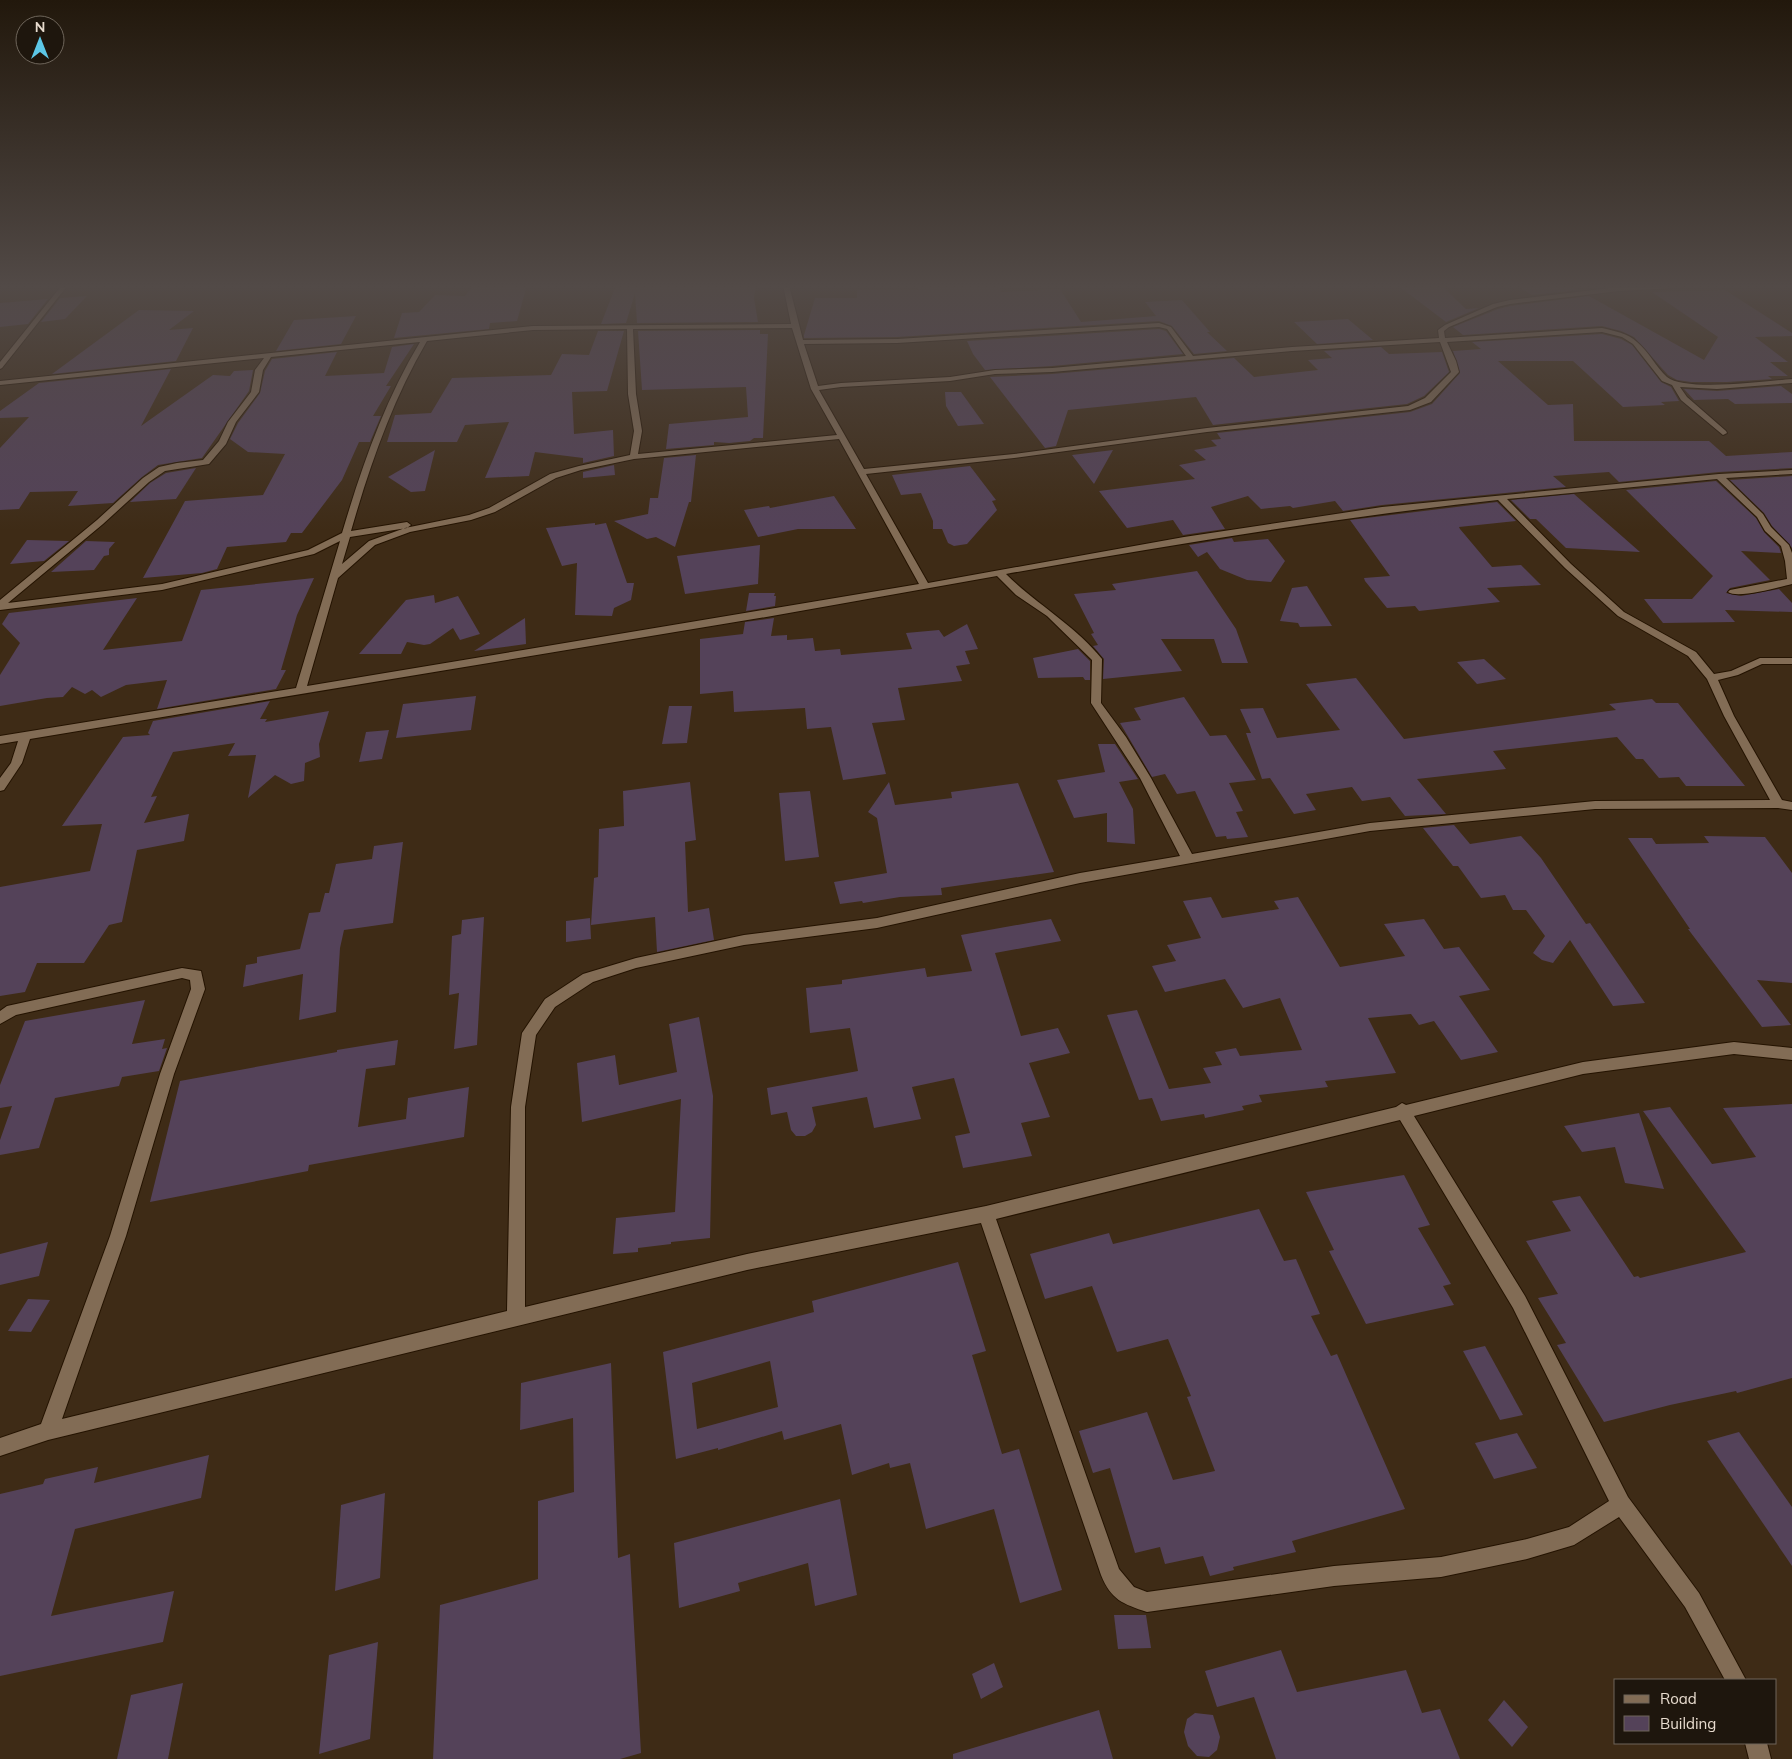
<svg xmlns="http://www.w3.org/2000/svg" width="1792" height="1759" font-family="Mulish,sans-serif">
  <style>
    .building { fill: #544259; fill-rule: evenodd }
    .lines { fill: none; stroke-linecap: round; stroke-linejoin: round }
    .minor-casing { stroke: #241301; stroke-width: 2 }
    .secondary-casing { stroke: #241301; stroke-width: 2 }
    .minor { fill: #826c55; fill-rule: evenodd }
    .secondary { fill: #826c55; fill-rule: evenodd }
  </style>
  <rect width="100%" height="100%" fill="#3e2b16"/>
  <g class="building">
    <path d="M474 285H527L517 321 490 323 489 329 394 338 402 313 419 312 435 295 465 296Z"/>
    <path d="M616 285H756L754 298 758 322 637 323 635 293 626 323 601 324Z"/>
    <path d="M952 285H999L1001 292 1060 289 1081 322 1156 316 1145 302 1182 300 1210 332H1207L1227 351 1194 354 1172 326 1159 321 897 337 804 338V335L815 298H857V290H919L918 288 952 287Z"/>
    <path d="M1441 285 1466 309 1479 308 1446 322 1400 287Z"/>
    <path d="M1558 285H1569L1578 290 1532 295 1520 288Z"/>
    <path d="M1725 290 1792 333V336L1755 337 1788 362H1770L1788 376H1768L1772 379 1727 382H1691L1677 380 1668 375 1634 337 1621 331 1602 326 1463 335 1453 327 1498 309 1510 306 1589 296 1704 360 1718 337 1652 292Z"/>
    <path d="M87 296 65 319 41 322 60 298Z"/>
    <path d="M48 299 28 324 0 327V303Z"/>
    <path d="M139 310 194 311 169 330 193 328 176 361 52 374Z"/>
    <path d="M356 316 341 344 276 351 294 320Z"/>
    <path d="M1348 319 1373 340 1317 344 1294 322Z"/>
    <path d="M1159 329 1166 331 1183 354 1052 366 985 370 973 354 967 341Z"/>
    <path d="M760 330V334H768L763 438H754L750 441 729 443 714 442V445L666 449 669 424 748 417 746 387 642 390 638 331Z"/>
    <path d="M598 331H624L607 391 572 392 574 434 613 430 614 456 583 463V458L535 452 529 476 485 478 509 422 465 425 457 442H387L395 415 431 413 452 378 551 375 562 354 589 355Z"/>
    <path d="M1602 334 1621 339 1632 345 1661 382 1671 387 1679 401 1661 402 1665 405 1623 407 1573 361H1498L1548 405 1573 404 1574 441H1709L1726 456 1792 452V468L1719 472 1619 482 1609 472 1553 476 1566 487 1382 505 1343 511 1335 501 1293 508 1290 506 1261 509 1248 496 1211 507 1225 529 1183 535 1173 520 1127 528 1099 491 1195 479 1179 465 1206 460 1194 450 1217 446 1211 440 1221 439 1217 433 1410 412 1432 404 1460 373 1453 351 1481 349 1472 342Z"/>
    <path d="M414 344 386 386H391L373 416H381L370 442H359L342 480 302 533H291L286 542 227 547 217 569 202 573 143 578 185 501 263 495 285 454 248 452 230 439 238 423 260 393 265 371 272 359 337 352 325 376 384 373 392 347Z"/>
    <path d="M1381 347 1389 354 1442 352 1449 372 1424 396 1407 404 1213 425 1196 397 1068 410 1056 446 1045 448 990 377 1052 374 1234 358 1254 377 1318 370 1308 360 1332 358 1324 351Z"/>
    <path d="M171 369 141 426 213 375 230 376 234 371 253 370 249 391 202 458 158 465 142 477 113 503 68 506 78 491 30 492 19 509 0 510V448L29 417 0 418V411L39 383Z"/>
    <path d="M1781 386 1792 394V403L1735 404 1728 399 1694 400 1684 389 1717 391Z"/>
    <path d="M945 392H961L984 424 958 426 946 406Z"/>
    <path d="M435 450 425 491 411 492 388 477Z"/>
    <path d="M1113 450 1094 484 1072 455Z"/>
    <path d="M696 455 691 502H689L675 547 656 537 647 539 614 521 648 514 650 498H658L664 458Z"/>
    <path d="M614 465 615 475 583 478V472Z"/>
    <path d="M970 466 996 500 992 501 997 510 967 544 954 546 948 543 942 529H933V521L921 493 901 495 892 475Z"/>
    <path d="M196 468 176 499 130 502 150 483 166 473Z"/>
    <path d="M1792 476V548L1772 526 1764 513 1730 480Z"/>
    <path d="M1716 481 1756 518 1764 532 1779 547 1781 553 1741 551 1770 580 1730 588 1726 593 1741 596 1779 589 1792 603V612L1725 610 1735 622 1663 623 1644 599H1692L1713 576 1626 490Z"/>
    <path d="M1574 494 1640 552 1566 548 1536 519H1530L1511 500Z"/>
    <path d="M834 496 856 529H798L758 537 744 510 769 506 770 508Z"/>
    <path d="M1497 502 1516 521 1459 527 1460 529 1492 567 1521 565 1541 585 1487 588 1500 602 1419 611 1415 606 1387 608 1365 581 1364 578 1390 576 1350 520Z"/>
    <path d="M595 523V525L606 523 627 583H634L631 600 614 608 612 616 575 615 577 563 562 566 546 528Z"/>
    <path d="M1232 538 1234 542 1268 539 1285 561 1271 582 1247 580 1220 569 1207 552 1198 557 1189 545Z"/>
    <path d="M27 540 69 541 44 561 10 564Z"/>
    <path d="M86 541 115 542 109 549V555L104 556 94 570 51 572Z"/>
    <path d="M760 545 758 584 685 594 677 556Z"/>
    <path d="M1197 571 1236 629 1248 663H1222L1214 639H1161L1182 671 1103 679 1104 659 1093 646 1098 645 1091 634 1094 633 1074 594 1116 590 1112 584Z"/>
    <path d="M314 578 297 615 281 670H286L276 689 157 709 167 680 126 685 101 697 92 690 85 694 72 687 63 697 47 698 0 706V675L20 643 2 624 9 613 137 598 103 650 182 641 201 590Z"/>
    <path d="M1307 586 1332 626 1300 627 1298 623 1280 621 1292 588Z"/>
    <path d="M749 593H775L774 596H776L775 606 746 611Z"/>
    <path d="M434 595 435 603 458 596 480 634 460 640 453 628 430 644 424 645 407 642 401 654H359L406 600Z"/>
    <path d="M525 618 526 644 474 651Z"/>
    <path d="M774 618 771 636 787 635V640L813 638 815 651 840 649 841 655 912 649 906 633 939 630 944 637 967 624 978 649 965 651 970 664 956 666 962 681 898 688 905 720 872 723 886 774 843 780 831 727 807 729 805 708 734 712 733 691 700 694V639L743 634 745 622Z"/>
    <path d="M1078 649 1090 661V680H1085L1083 677 1038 678 1033 658Z"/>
    <path d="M1484 659 1506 679 1477 684 1457 662Z"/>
    <path d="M1356 678 1404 739 1616 710 1609 704 1652 699 1656 703H1678L1745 786H1686L1679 777 1659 778 1643 759H1636L1617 737 1493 751 1506 769 1417 779 1446 814 1405 816 1390 797 1362 801 1352 787 1306 794 1316 810 1294 814 1270 778 1262 779 1246 733H1251L1240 709 1263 708 1277 738 1340 730 1306 684Z"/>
    <path d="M476 696 471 730 396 738 403 704Z"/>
    <path d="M1184 697 1210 736 1226 735 1256 780 1229 783 1243 811 1236 812 1248 837 1227 839 1226 836 1216 837 1195 791 1177 794 1165 774 1152 777 1120 723 1141 720 1134 708Z"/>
    <path d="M270 701 260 719H267L265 722 329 711 319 744 320 757 305 763 304 781 291 784 275 775 248 798 256 755 228 756 235 743 173 752 151 797 157 796 144 823 189 814 184 841 137 850 122 922 109 925 84 963H37L25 992 0 996V887L90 871 102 824 62 826 123 737 150 735 148 733 153 721Z"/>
    <path d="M669 706H692L687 743 662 744Z"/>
    <path d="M389 730 382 759 359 762 366 732Z"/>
    <path d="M1098 744H1115L1138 779 1119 782 1133 809 1135 844 1107 842V813L1074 818 1057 780 1105 772Z"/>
    <path d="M690 782 696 840 685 842 688 912 709 908 714 940 657 952 655 917 591 925 594 878 598 877 599 829 624 826 623 791Z"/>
    <path d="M889 782 895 805 952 798 951 792 1018 783 1054 872 941 888 942 895 900 897 863 903 862 901 840 904 834 882 887 873 877 818 868 812Z"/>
    <path d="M810 791 819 857 785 861 779 793Z"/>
    <path d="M1454 825 1470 844 1521 836 1541 858 1586 924 1590 923 1645 1003 1613 1006 1570 940 1553 963 1542 960 1533 953 1545 936 1526 910H1513L1505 895 1481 898 1458 866H1453L1423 828Z"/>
    <path d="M1704 836 1765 837 1792 873V983L1757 980 1791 1025 1762 1027 1688 929H1690L1628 838H1652L1656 844 1709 843Z"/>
    <path d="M403 842 393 923 344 930 340 948 336 1012 299 1020 303 974 243 987 246 965 257 963V957L300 949 309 913 320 912 325 893H329L336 864 372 859 374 846Z"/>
    <path d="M1211 897 1222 918 1279 909 1274 901 1298 897 1340 967 1405 956 1384 924 1424 919 1444 949 1459 947 1490 990 1459 996 1498 1052 1461 1060 1434 1021 1419 1025 1411 1014 1368 1018 1396 1073 1325 1081 1328 1087 1259 1095 1262 1102 1242 1106 1244 1110 1205 1118 1204 1114 1161 1121 1152 1098 1139 1100 1107 1015 1137 1010 1169 1089 1211 1083 1203 1068 1222 1065 1215 1052 1236 1048 1240 1056 1302 1050 1280 998 1243 1008 1225 979 1165 992 1152 966 1176 961 1167 945 1201 938 1183 901Z"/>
    <path d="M484 917 477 1045 454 1049 459 993 449 995 452 936 461 934 462 920Z"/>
    <path d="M590 918 591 939 566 942V921Z"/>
    <path d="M1051 919 1061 941 995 953 1021 1036 1058 1028 1070 1053 1029 1063 1050 1117 1021 1123 1032 1156 963 1168 955 1136 970 1133 954 1078 912 1087 921 1119 874 1128 867 1097 812 1107 816 1125 812 1132 805 1136H796L791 1130 787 1112 771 1115 767 1088 858 1071 850 1028 810 1033 806 988 842 984V980L925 968 927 977 972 971 961 935Z"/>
    <path d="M145 1000 132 1044 165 1039 162 1049 167 1048 159 1071 122 1077 119 1086 55 1098 39 1148 0 1155V1140L12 1106 0 1108V1085L25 1021Z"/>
    <path d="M699 1017 713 1096 710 1238 671 1242V1244L638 1248V1252L613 1254 616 1218 675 1212 681 1099 582 1122 577 1063 615 1055 619 1085 677 1072 669 1024Z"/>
    <path d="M398 1040 395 1065 366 1069 358 1127 406 1119 408 1098 469 1087 464 1137 309 1165 308 1171 150 1202 180 1081 337 1052V1050Z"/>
    <path d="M1792 1104V1378L1737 1393 1736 1391 1670 1405 1604 1422 1557 1345 1566 1343 1538 1298 1558 1294 1526 1241 1571 1231 1552 1201 1580 1196 1634 1277 1638 1276 1640 1278 1746 1252 1643 1111 1670 1107 1712 1164 1756 1157 1723 1108Z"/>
    <path d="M1639 1113 1664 1189 1625 1183 1615 1147 1582 1152 1564 1126Z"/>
    <path d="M1404 1175 1430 1225 1418 1228 1451 1284 1443 1286 1454 1305 1366 1324 1329 1251 1334 1250 1306 1192Z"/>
    <path d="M1259 1209 1284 1261 1296 1259 1320 1314 1311 1316 1331 1356 1337 1354 1405 1509 1292 1541 1296 1552 1233 1567 1234 1570 1210 1576 1203 1556 1165 1564 1160 1547 1135 1553 1110 1468 1093 1473 1079 1431 1147 1412 1173 1480 1215 1471 1187 1397 1191 1396 1168 1339 1117 1352 1092 1286 1045 1299 1030 1254 1109 1233 1113 1244Z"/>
    <path d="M48 1242 39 1276 0 1285V1254Z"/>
    <path d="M958 1262 986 1351 972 1355 1002 1454 1019 1449 1062 1590 1020 1603 994 1509 926 1529 910 1463 890 1468 889 1463 852 1475 841 1424 784 1440 782 1431 718 1450V1448L676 1459 663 1352 814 1312 812 1301ZM770 1361 778 1407 697 1429 692 1383Z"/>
    <path d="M28 1299 50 1300 31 1332 8 1331Z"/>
    <path d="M1485 1346 1523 1415 1500 1420 1463 1351Z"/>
    <path d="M611 1363 618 1558 630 1554 641 1753 620 1759H433L440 1605 538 1579V1501L574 1492 573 1418 520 1430 521 1383Z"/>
    <path d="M1739 1432 1792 1507V1566L1707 1441Z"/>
    <path d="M1517 1433 1537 1468 1494 1479 1475 1443Z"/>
    <path d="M209 1455 201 1498 75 1529 51 1616 174 1591 163 1642 0 1676V1494L43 1484 45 1479 98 1467 94 1483Z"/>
    <path d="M385 1493 380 1578 335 1591 341 1505Z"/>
    <path d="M840 1499 857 1595 815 1606 808 1563 738 1583 740 1591 679 1608 674 1543Z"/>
    <path d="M1114 1615H1146L1151 1648 1118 1649Z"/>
    <path d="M378 1642 370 1739 319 1754 329 1655Z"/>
    <path d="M1281 1650 1297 1692 1406 1670 1422 1713 1440 1709 1460 1759H1276L1254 1697 1217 1707 1205 1671Z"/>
    <path d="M994 1663 1003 1687 981 1699 972 1674Z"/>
    <path d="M183 1683 168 1759H117L131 1695Z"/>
    <path d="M1504 1700 1528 1727 1512 1747 1488 1720Z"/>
    <path d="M1099 1710 1113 1759H953V1754Z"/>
    <path d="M1195 1713 1213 1715 1220 1737 1217 1750 1209 1757 1197 1756 1188 1746 1184 1732 1187 1719Z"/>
  </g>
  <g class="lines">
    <defs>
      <g id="minor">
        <path d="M783 285H789L803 340 897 339 1159 323 1171 327 1193 356 1292 347 1439 338 1438 330 1445 325 1493 304 1510 300 1619 287 1695 285 1692 287 1619 291 1510 304 1497 307 1449 327 1444 331 1445 338 1602 328C1614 331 1628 333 1637 342 1649 352 1656 367 1667 377 1685 392 1767 381 1792 379V383L1717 389 1680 387 1687 397 1726 431 1727 433 1723 435 1681 400 1672 385 1662 381 1633 344 1622 337 1602 332 1447 342 1456 361 1459 372 1431 402 1410 410 1207 432 1014 458 866 474 928 583 1184 537 1382 507 1719 474 1792 470V474L1726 478 1763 514 1771 527 1789 545 1792 553V584C1779 587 1738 599 1728 592L1730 590 1787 579 1785 561 1781 546 1765 531 1757 517 1717 479 1507 499 1571 564 1624 612 1696 652 1714 674 1731 671 1760 658H1792V664H1762L1738 675 1718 680 1734 716 1782 800 1792 802V810L1778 808 1595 809 1370 831 1080 883 877 928 744 945 636 968 593 982 555 1007 536 1035 525 1107V1307L747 1254 986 1206 1396 1107 1402 1103 1406 1105 1583 1062 1734 1042 1792 1048V1060L1734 1054 1583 1074 1414 1116 1525 1296 1628 1497 1699 1593 1746 1680H1725L1685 1607 1619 1517 1574 1545 1527 1559 1441 1577 1334 1586 1147 1612C1123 1604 1111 1600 1101 1575L981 1223 747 1270 48 1440 0 1456V1438L41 1424 110 1236 160 1074 191 989 190 980 182 978 16 1015 0 1024V1011L7 1006 182 968 201 971 205 989 174 1074 126 1236 62 1419 507 1311 511 1107 522 1033 545 999 583 974 636 958 744 935 877 918 1080 873 1180 856 1140 778 1091 703 1092 660 1047 616 1016 595 997 576 772 616 30 739 22 763 4 790 0 791V778L11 763 18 741 0 744V736L296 688 340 541 314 554 162 590 0 610V600L97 520 143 478 159 467 177 463 203 460 219 441 228 422 251 392 255 370 264 358 0 385V381L533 326 791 324ZM1159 327 1167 329 1186 356 1052 368 995 370 950 377 841 383 818 386 804 344 897 343ZM792 328 811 389 837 435 638 454 642 431 636 394 633 329ZM627 329 628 394 634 431 630 455 579 466 550 474 489 508 469 515 405 528 369 541 342 564 350 537 407 528 411 525 407 522 351 531C370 465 392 401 427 341L533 330ZM420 342C384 402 362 466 342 533L308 550 162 584 8 603 103 524 149 482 165 471 209 464 226 444 236 422 259 392 263 370 271 357ZM1440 342 1451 372 1425 398 1408 406 1207 428 1014 454 864 469 819 390 841 387 950 381 995 374 1052 372 1292 351ZM839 439 919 584 307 686 338 578 375 545 410 532 471 520 495 512 556 478 581 470 634 459ZM1498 500 1565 568 1618 616 1688 656 1707 679 1724 716 1770 800 1595 801 1370 823 1192 854 1151 778 1126 737 1101 703 1102 659C1075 625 1036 604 1006 574 1169 545 1333 518 1498 500ZM1400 1120 1513 1308 1609 1501 1569 1527 1527 1539 1441 1557 1334 1566 1147 1592 1134 1587 1119 1569 996 1219Z"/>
        <path d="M1745 1743H1767L1771 1759H1749Z"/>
      </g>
      <path id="secondary" d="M62 285H68L2 368 0 369V362Z"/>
    </defs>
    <use href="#minor" class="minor-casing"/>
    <use href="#secondary" class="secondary-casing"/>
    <use href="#minor" class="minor"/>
    <use href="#secondary" class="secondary"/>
  </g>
  <linearGradient id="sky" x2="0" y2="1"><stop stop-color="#22180c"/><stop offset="0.54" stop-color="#524a47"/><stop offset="1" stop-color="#524a47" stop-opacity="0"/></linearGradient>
  <rect width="1792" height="531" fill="url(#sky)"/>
  <rect x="1614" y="1679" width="162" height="65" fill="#1e160d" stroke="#6e655a"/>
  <rect x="1624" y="1695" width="25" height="8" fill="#826c55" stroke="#6e655a"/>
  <text x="1660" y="1704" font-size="15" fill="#e7dbce">Road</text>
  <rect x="1624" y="1716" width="25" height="15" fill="#544259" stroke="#6e655a"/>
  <text x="1660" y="1729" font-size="15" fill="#e7dbce">Building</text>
  <g transform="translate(40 40)"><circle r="24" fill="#1e160d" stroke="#6e655a"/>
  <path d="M0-4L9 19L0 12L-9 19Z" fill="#5cc7e7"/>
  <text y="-8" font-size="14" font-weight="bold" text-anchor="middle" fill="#e7dbce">N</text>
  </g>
</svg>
